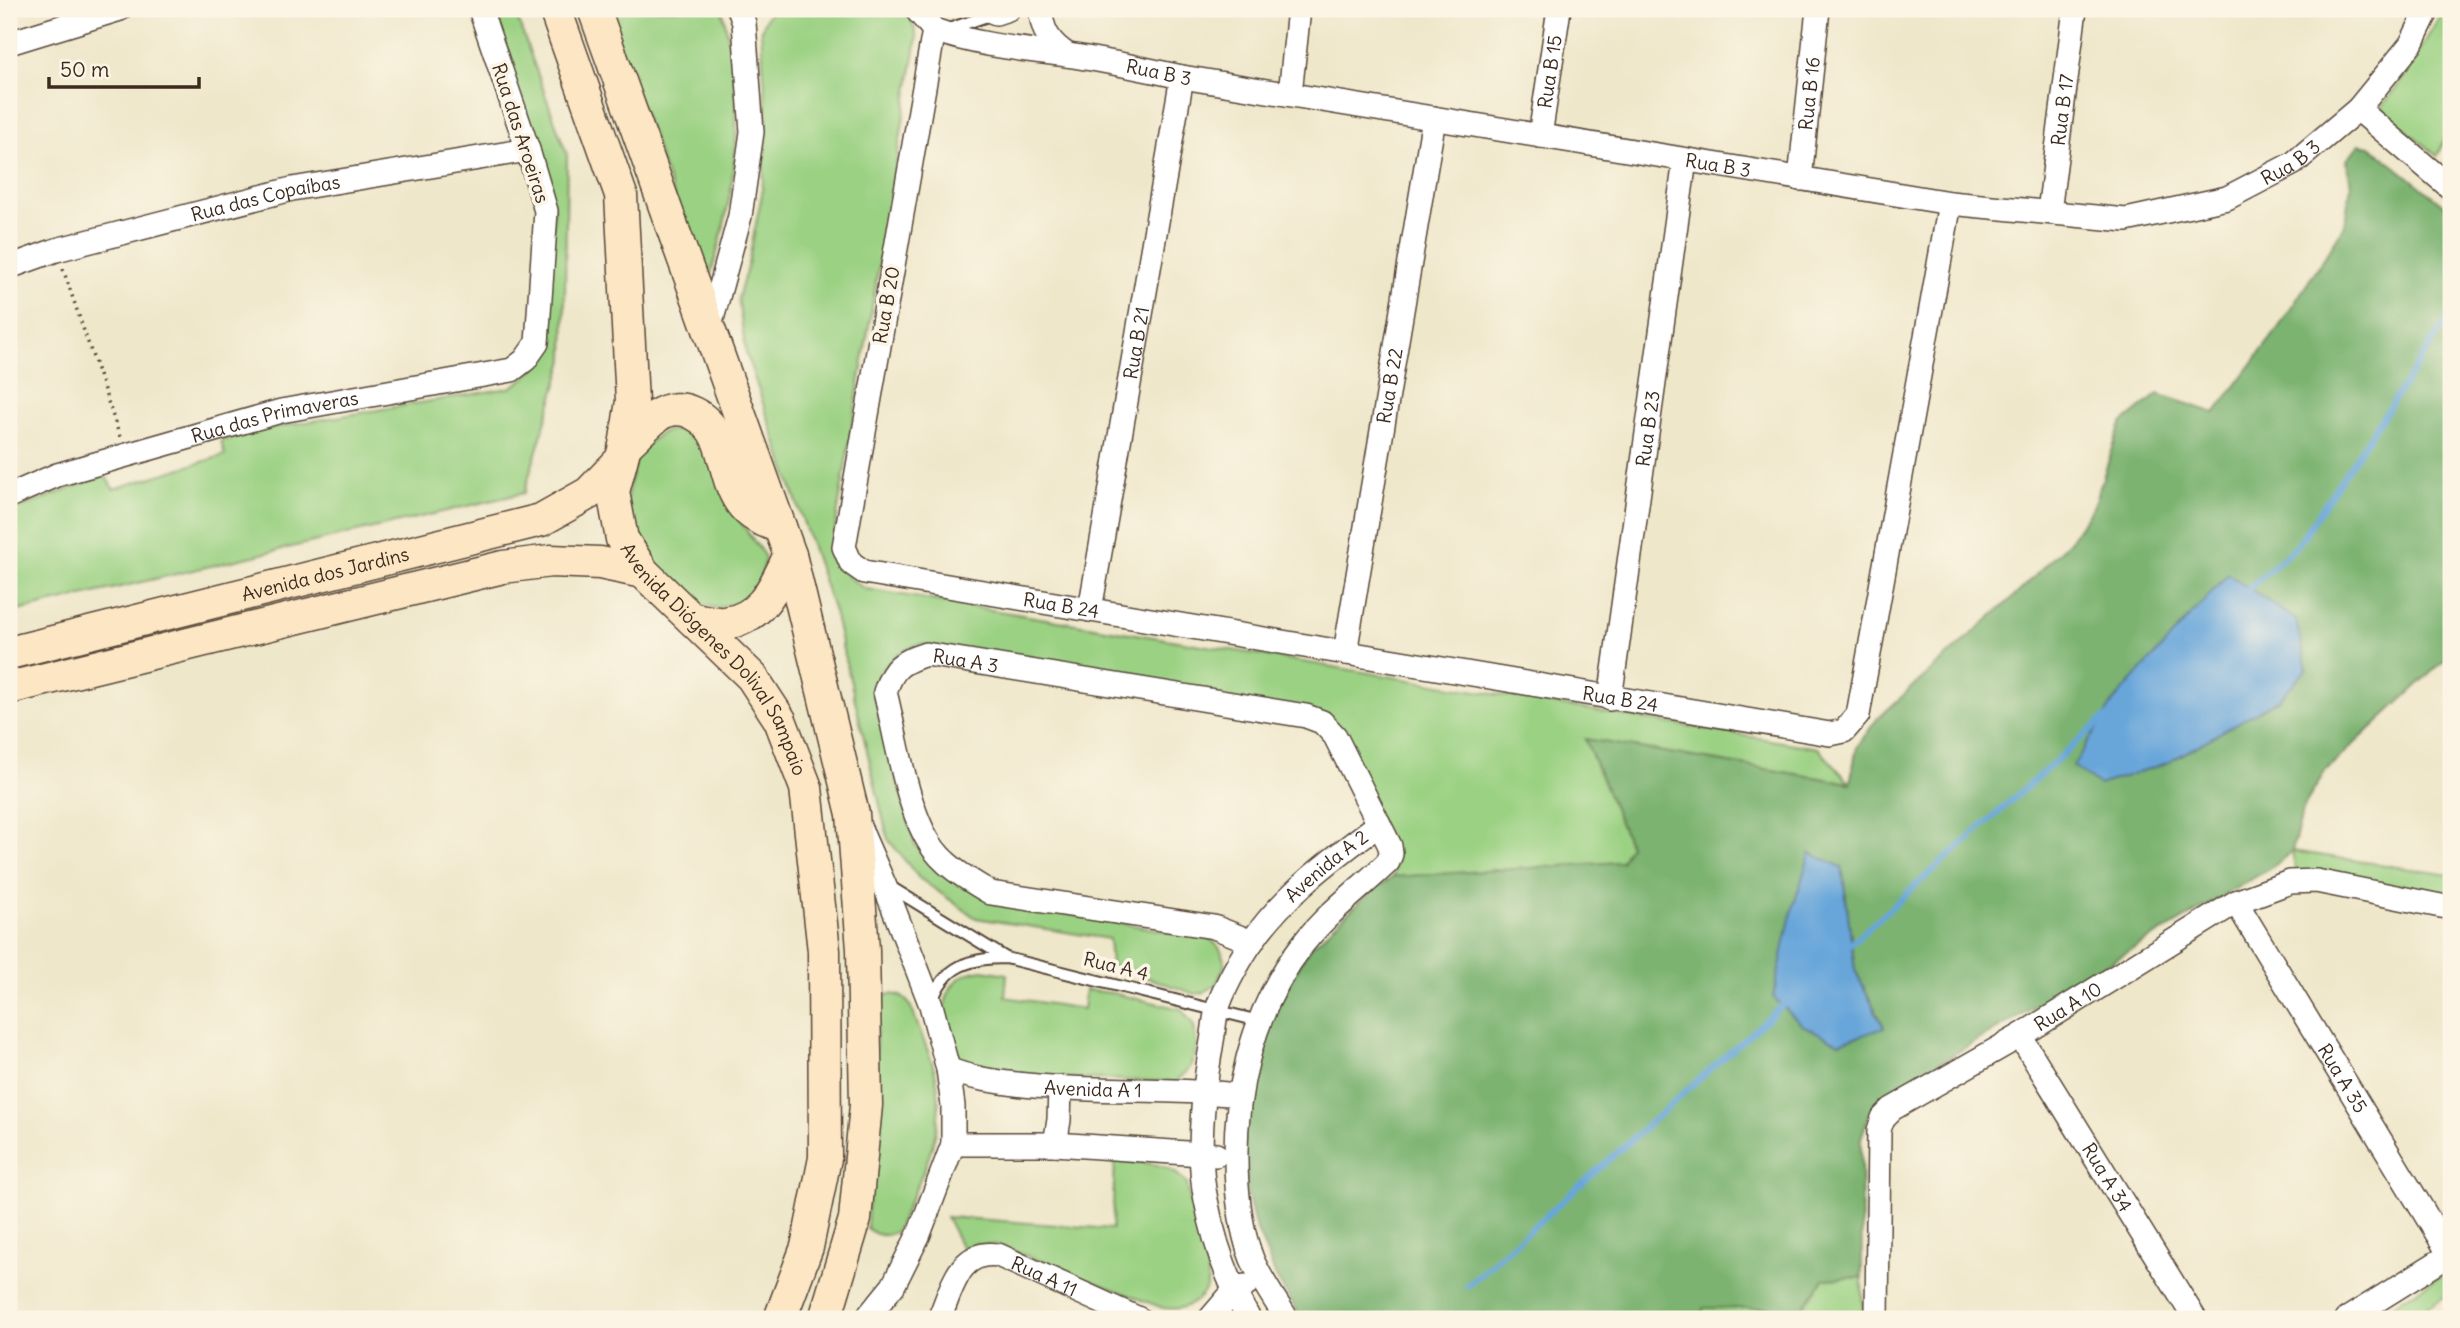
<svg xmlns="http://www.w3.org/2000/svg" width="2460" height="1328" font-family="Delius,sans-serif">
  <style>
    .green { fill: #9bd183; stroke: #6b7e50; stroke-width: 2 }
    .forest { fill: #7cb371; stroke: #5c6e48; stroke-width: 2; fill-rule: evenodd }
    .water { fill: #67a6da; stroke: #51687c; stroke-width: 2 }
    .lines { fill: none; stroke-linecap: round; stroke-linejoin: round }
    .stream { stroke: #67a6da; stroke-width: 6 }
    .lane-casing { stroke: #564638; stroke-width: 14 }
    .street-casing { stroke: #564638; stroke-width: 26 }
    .secondary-casing { stroke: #564638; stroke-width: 35 }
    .path { stroke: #564638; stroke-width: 3.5; stroke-dasharray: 2 5; stroke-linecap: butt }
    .lane { stroke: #fff; stroke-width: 10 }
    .street { stroke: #fff; stroke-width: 23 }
    .secondary { stroke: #fce6c4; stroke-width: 32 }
    .labels { text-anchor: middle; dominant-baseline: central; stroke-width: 7; stroke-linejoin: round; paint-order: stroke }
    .street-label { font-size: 19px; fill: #3b2a1e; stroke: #fcf5e5 }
  </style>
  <rect width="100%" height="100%" fill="#fcf5e5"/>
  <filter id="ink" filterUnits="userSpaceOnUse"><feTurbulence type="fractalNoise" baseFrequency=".0143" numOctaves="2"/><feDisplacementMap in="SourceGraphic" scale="14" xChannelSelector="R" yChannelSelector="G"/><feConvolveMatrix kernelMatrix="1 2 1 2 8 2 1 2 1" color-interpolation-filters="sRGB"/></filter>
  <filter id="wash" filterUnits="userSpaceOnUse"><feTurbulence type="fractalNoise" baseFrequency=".00686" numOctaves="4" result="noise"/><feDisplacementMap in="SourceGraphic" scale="28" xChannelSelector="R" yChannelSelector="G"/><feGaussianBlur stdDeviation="1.57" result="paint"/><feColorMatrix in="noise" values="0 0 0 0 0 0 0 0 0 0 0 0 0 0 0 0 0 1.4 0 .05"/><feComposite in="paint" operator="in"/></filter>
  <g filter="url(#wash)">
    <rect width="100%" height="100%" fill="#efe7ca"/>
    <g class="green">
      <path d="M491 9H514L567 155 564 360 524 493 9 613V512L105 475 113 489 225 455 221 441 277 427 509 388C528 378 539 367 546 347L554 210Z"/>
      <path d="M606 9H722C747 111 738 188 707 287Z"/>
      <path d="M774 9H904L911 18 917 38 833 540C835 563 845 578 866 589L1818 748 1850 783 1586 739 1630 846 1621 862 1393 877 1396 859 1340 732 921 644C894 651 878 668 874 697L915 845 927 857 990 900 1211 939 1221 950 1225 965 1216 985 1202 993 1195 994 1111 965 1109 939 976 918 919 878 888 839 834 612 746 353 738 298 748 264 762 194 767 121 761 31 767 16Z"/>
      <path d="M2444 9H2451V123L2437 156 2381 108 2406 75Z"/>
      <path d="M672 430 690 432 699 436 738 518 765 557 761 579 755 589 737 603 717 608 695 603 647 567 625 505 637 453 661 433Z"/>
      <path d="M2292 851 2451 875V897L2296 872Z"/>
      <path d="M983 970 1007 974 1005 997 1083 1009 1085 990 1112 993 1181 1009 1194 1026 1197 1048 1190 1068 1176 1082 985 1075 960 1061C939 1030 934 974 983 970Z"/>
      <path d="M889 994C910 994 912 1010 918 1026 924 1043 933 1060 936 1077 948 1134 918 1182 896 1231 885 1238 876 1236 867 1228L878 1000Z"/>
      <path d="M1115 1161C1142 1163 1169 1160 1187 1184 1190 1200 1193 1216 1197 1232 1201 1246 1207 1259 1208 1274 1209 1299 1186 1312 1163 1308L998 1245 975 1244 962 1248 946 1217 1112 1229Z"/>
      <path d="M2451 1270V1293L2408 1319H2370Z"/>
      <path d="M1862 1277 1863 1319H1703L1702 1308H1802L1824 1279Z"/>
    </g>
    <path class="forest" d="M2359 144 2370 146 2451 211V654L2326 770 2304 806 2292 851 2274 866 1888 1093 1870 1113 1861 1138 1862 1277 1824 1279 1802 1308H1703V1319H1302L1277 1279 1254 1223 1247 1192 1243 1131 1267 1021 1309 949 1370 892 1393 877 1621 862 1630 846 1585 739 1850 783 1857 747 1877 719 2020 591 2069 542 2093 507 2121 424 2158 394 2215 413 2275 333 2344 227 2351 186 2347 160ZM2279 699 2167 763 2099 784ZM1842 867 1855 970 1884 1027 1791 914Z"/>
    <g class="water">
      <path d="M2228 574 2296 620 2307 669 2279 699 2167 763 2099 785 2073 766 2113 702Z"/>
      <path d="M1810 853 1842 867 1855 970 1884 1028 1839 1043 1802 1025 1773 997 1791 914Z"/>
    </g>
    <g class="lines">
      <g class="stream">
        <path d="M2244 593 2297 546 2451 314"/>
        <path d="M1847 947 2105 717"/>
        <path d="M1467 1286 1787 1001"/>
      </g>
    </g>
  </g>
  <g filter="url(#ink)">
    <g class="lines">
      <defs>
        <g id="lane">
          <path d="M949 29 993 14"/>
          <path d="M889 886 1006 958"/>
          <path d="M932 1002C944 965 971 958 1006 958L1259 1021"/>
        </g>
        <g id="street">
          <path d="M916 9 934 30"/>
          <path d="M986 9 996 13 1008 9"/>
          <path d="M1041 9C1041 30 1050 44 1068 55"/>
          <path id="s1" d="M934 30 844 547 851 563 864 572 1830 734 1844 731 1858 715 1950 203"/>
          <path id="s2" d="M934 30C976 45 1021 49 1066 55 1105 60 1143 69 1182 77L1950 203 2126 220 2227 198 2294 163 2358 109 2411 44 2428 9"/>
          <path d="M9 43 120 9"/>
          <path d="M1290 94 1299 9"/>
          <path d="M2358 109 2451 188"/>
          <path id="s3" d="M1540 136 1559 9"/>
          <path id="s4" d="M1800 179 1818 9"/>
          <path id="s5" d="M2049 212 2075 9"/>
          <path id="s6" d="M9 267 56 250 292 189 528 150"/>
          <path d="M709 330 740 216 752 132 744 23 739 9"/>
          <path id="s7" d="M9 496 57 475 281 411 512 370 525 360 537 343 546 211 528 150 480 9"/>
          <path id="s8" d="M1090 610 1182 77"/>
          <path id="s9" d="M1345 653 1434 118"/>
          <path id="s10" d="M1610 699 1685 160"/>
          <path d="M860 829 884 884 931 1005 948 1069 953 1106V1144L919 1234 893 1286 866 1319"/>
          <path id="s11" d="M2236 902 2450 1255"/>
          <path id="s12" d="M1252 942 1214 927 991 893C969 880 942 865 929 842 906 806 896 735 885 692 893 667 901 662 926 654L1306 716 1322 722 1335 736 1390 846 1391 854 1388 862C1359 890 1328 912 1303 944 1250 1013 1231 1100 1237 1186 1239 1210 1243 1236 1252 1259 1261 1280 1275 1300 1287 1319"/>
          <path id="s13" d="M2020 1036 2195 1319"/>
          <path id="s14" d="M948 1069C970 1078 992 1081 1016 1084 1090 1093 1165 1087 1239 1095"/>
          <path d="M953 1144H1055L1216 1155"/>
          <path d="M1055 1144 1059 1120 1060 1089"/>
          <path id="s15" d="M939 1319C952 1290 958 1249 998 1255L1139 1319"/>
          <path d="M1210 1319 1234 1291 1245 1286"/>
          <path id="s16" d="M1249 1319C1228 1282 1214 1242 1206 1200 1196 1154 1204 1087 1212 1041 1214 1031 1214 1020 1217 1010 1224 987 1238 963 1251 943 1283 895 1333 858 1379 824"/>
          <path id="s17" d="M1877 1319 1879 1130 1883 1118 1892 1109 2020 1036 2236 902 2290 882 2316 881 2451 908"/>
          <path d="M2347 1319 2451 1254"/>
        </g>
        <g id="secondary">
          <path id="s18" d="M555 9 621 195 632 401 625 446 613 492 622 539 643 572 752 677 780 720 806 788 824 951 825 1158 807 1247 780 1319"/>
          <path d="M594 9 790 555 853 814 863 950 866 1105 855 1219 825 1319"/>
          <path d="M625 446C636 436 646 425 657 416 681 399 708 417 718 440 726 459 728 484 740 501 750 516 764 521 780 527"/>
          <path d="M692 619C702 620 714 624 725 623 763 619 775 585 790 555"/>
          <path id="s19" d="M9 653 541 520 589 493 621 460"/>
          <path d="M9 688 503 567 551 561 600 563 643 572"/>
        </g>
      </defs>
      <use href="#lane" class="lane-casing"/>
      <use href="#street" class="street-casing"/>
      <use href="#secondary" class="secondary-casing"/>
      <g class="path">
        <path d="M817 9 821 17"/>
        <path d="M63 269 120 437"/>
      </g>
      <use href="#lane" class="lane"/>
      <use href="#street" class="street"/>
      <use href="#secondary" class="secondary"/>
    </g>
  </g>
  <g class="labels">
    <g class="street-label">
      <text stroke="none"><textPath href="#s2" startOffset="229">Rua B 3</textPath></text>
      <text stroke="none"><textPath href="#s3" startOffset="65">Rua B 15</textPath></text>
      <text stroke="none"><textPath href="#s4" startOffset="86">Rua B 16</textPath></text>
      <text stroke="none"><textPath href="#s5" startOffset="103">Rua B 17</textPath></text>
      <text transform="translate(521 133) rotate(72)">Rua das Aroeiras</text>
      <text stroke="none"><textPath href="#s2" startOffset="1384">Rua B 3</textPath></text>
      <text stroke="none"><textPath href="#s2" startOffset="796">Rua B 3</textPath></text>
      <text stroke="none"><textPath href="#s6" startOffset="266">Rua das Copaíbas</textPath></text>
      <text transform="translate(886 305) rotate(-80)">Rua B 20</text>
      <text stroke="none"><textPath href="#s8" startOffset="271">Rua B 21</textPath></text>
      <text stroke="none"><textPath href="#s9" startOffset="271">Rua B 22</textPath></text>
      <text stroke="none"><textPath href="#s7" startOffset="278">Rua das Primaveras</textPath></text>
      <text stroke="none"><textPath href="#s10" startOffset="273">Rua B 23</textPath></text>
      <text stroke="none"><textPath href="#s19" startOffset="326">Avenida dos Jardins</textPath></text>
      <text stroke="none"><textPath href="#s1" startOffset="758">Rua B 24</textPath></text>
      <text stroke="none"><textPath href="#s18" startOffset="698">Avenida Diógenes Dolival Sampaio</textPath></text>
      <text stroke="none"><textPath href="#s12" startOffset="604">Rua A 3</textPath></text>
      <text stroke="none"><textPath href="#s1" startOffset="1325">Rua B 24</textPath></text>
      <text stroke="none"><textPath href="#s16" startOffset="502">Avenida A 2</textPath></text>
      <text transform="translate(1116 966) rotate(14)">Rua A 4</text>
      <text stroke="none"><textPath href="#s17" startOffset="418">Rua A 10</textPath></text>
      <text stroke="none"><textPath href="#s11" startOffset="206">Rua A 35</textPath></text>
      <text stroke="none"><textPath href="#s14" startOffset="147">Avenida A 1</textPath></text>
      <text stroke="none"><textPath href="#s13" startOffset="166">Rua A 34</textPath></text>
      <text stroke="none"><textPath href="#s15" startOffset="147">Rua A 11</textPath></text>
    </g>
  </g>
  <rect width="2460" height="1328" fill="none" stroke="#fcf5e5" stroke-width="35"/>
  <path d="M49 77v10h150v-10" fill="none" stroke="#3b2a1e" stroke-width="3.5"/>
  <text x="60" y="77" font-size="21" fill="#3b2a1e" stroke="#fcf5e5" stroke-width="5" paint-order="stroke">50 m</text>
</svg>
